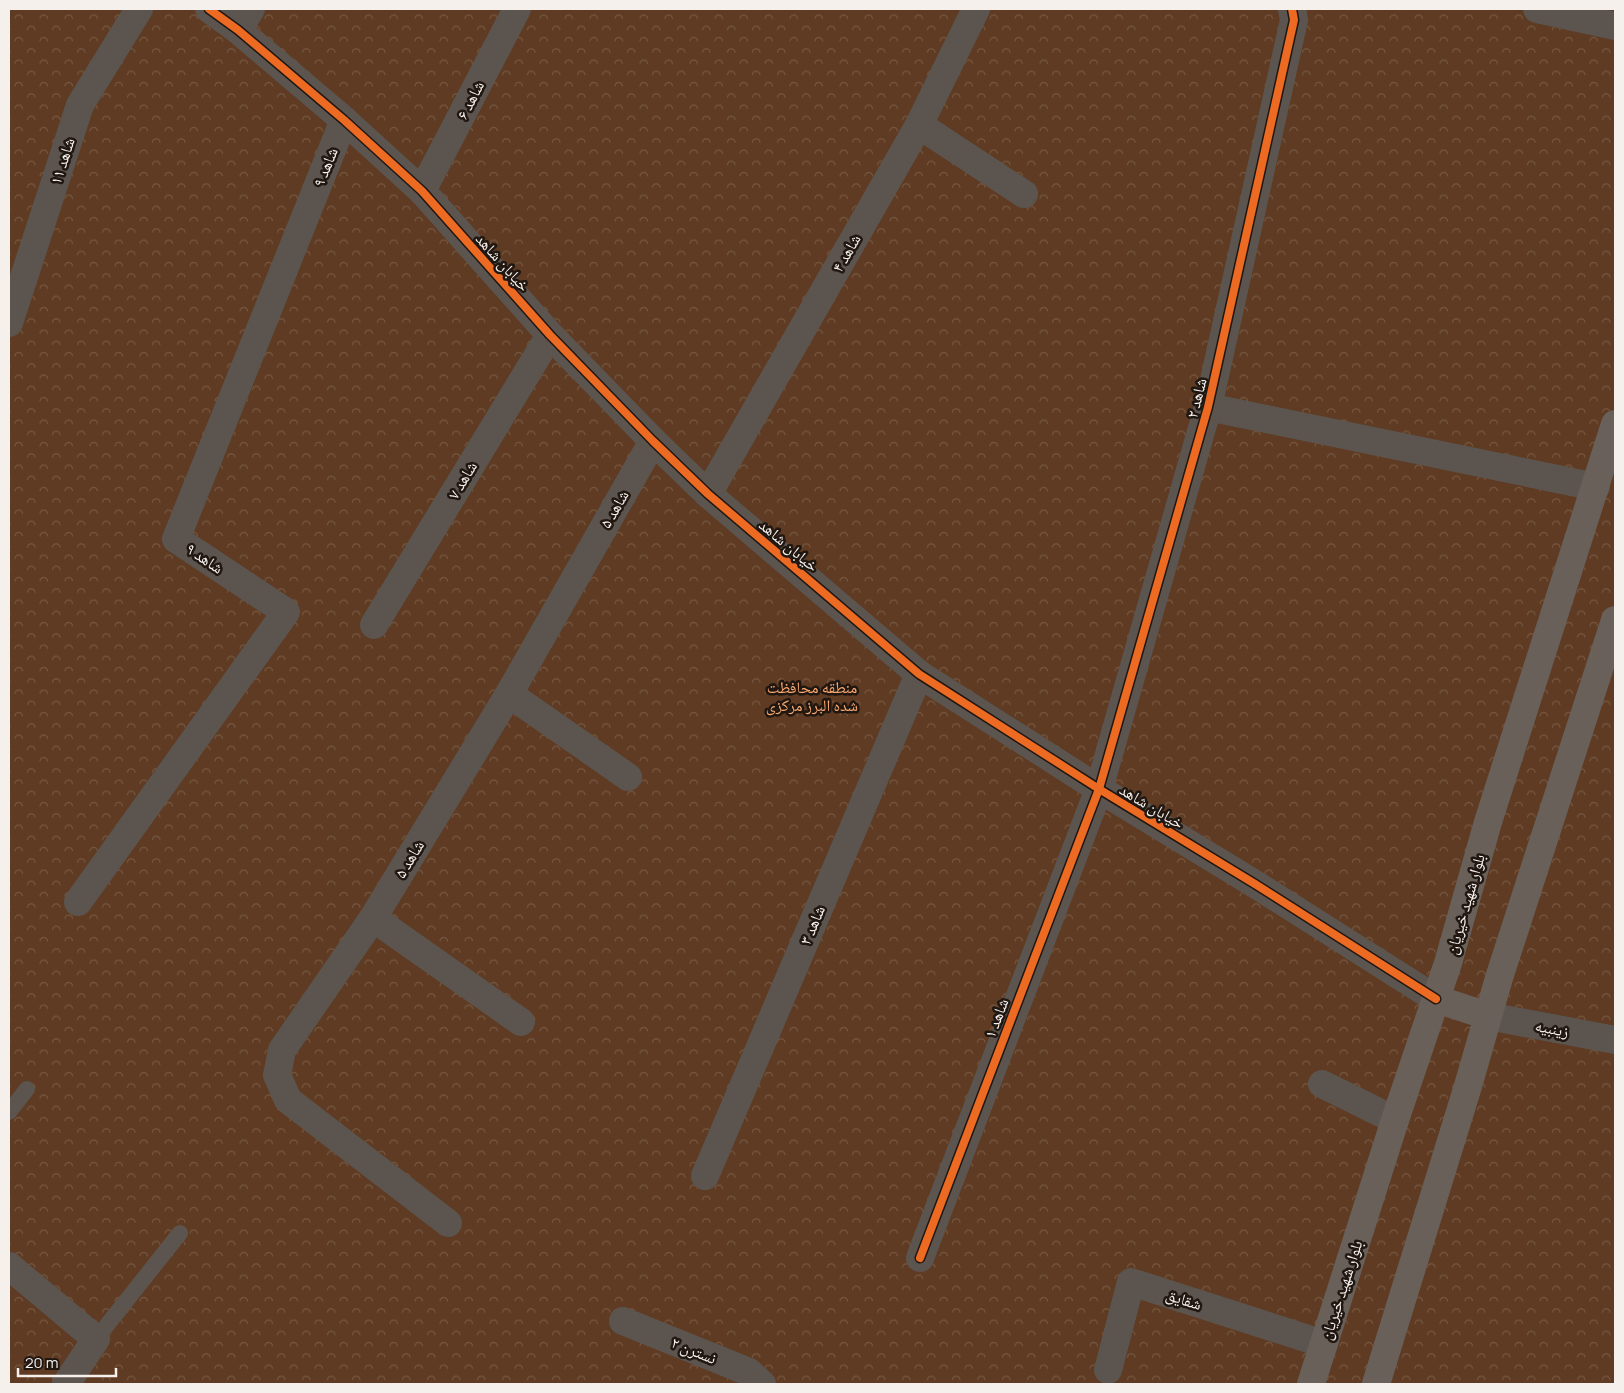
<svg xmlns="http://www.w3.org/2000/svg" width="1624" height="1393" font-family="Manrope,'Noto Naskh Arabic',sans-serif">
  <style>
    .park { fill: url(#park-crowns) }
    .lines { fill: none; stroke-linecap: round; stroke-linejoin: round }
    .service { stroke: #5c554f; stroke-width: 16 }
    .minor { stroke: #5c554f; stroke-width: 28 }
    .secondary { stroke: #69605a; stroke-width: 28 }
    .cycleway-casing { stroke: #201711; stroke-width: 11 }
    .cycleway { stroke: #ed6a23; stroke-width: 8 }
    .labels { text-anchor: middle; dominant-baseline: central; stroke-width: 5; stroke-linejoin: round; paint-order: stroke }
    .street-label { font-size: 16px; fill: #f6f0ec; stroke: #201711 }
    .park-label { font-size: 16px; fill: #fca970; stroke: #201711 }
  </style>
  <defs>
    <pattern id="park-crowns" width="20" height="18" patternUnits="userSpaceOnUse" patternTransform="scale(1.25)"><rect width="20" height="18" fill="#5e3b22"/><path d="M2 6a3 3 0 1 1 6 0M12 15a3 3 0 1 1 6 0" fill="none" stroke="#765842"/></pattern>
  </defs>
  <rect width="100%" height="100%" fill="#26211e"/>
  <rect class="park" x="9" y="9" width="1606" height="1375"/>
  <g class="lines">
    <g class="service">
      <path d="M9 1112 27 1089"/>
      <path d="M96 1339 180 1233"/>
    </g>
    <g class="minor">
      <path d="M209 9 238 30 344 120 422 191 550 335 653 441 708 494 919 674 1099 789 1255 884 1436 999"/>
      <path d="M1537 9 1615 26"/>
      <path d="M238 30 251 9"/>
      <path d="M919 125 1024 194"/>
      <path d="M422 191 517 9"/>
      <path d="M9 323 80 105 139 9"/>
      <path d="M1208 407 1596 487"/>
      <path d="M708 494 919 125 976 9"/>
      <path d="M374 625 550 335"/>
      <path d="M509 694 628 777"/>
      <path d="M78 902 286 612 176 539 344 120"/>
      <path d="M373 918 521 1022"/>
      <path d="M1488 1016 1615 1040"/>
      <path d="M1322 1084 1395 1120"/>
      <path d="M705 1176 919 674"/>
      <path d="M448 1223 288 1100 277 1075 282 1050 373 918 509 694 653 441"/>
      <path d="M920 1258 1099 789 1208 407 1294 20 1292 9"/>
      <path d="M9 1266 96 1339 66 1384"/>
      <path d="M623 1321 749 1372 762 1384"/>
      <path d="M1108 1370 1131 1282 1324 1344"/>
    </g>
    <g class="secondary">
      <path d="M1436 999 1488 1016"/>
      <path d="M1311 1384 1395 1120 1448 963 1488 822 1615 424"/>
      <path d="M1376 1384 1468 1086 1499 978 1615 620"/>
    </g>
    <defs>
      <g id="cycleway">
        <path d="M209 9 238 30 344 120 422 191 550 335 653 441 708 494 919 674 1099 789 1255 884 1436 999"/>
        <path d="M920 1258 1099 789 1208 407 1294 20 1292 9"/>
      </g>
    </defs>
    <use href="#cycleway" class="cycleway-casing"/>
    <use href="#cycleway" class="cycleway"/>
  </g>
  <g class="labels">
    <g class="street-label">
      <text transform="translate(470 100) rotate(-63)">شاهد ۶</text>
      <text transform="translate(62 161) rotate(-72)">شاهد ۱۱</text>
      <text transform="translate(325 167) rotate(-68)">شاهد ۹</text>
      <text transform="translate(846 253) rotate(-60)">شاهد ۴</text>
      <text transform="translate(503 262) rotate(48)">خیابان شاهد</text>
      <text transform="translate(1196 398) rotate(-76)">شاهد ۲</text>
      <text transform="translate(462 480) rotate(-59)">شاهد ۷</text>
      <text transform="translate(614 509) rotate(-60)">شاهد ۵</text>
      <text transform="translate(789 545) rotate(40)">خیابان شاهد</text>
      <text transform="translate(205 558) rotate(34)">شاهد ۹</text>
      <text transform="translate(1152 806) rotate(31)">خیابان شاهد</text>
      <text transform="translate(409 859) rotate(-59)">شاهد ۵</text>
      <text transform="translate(1465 904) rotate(-74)">بلوار شهید خیریان</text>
      <text transform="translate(812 925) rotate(-67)">شاهد ۳</text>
      <text transform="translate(996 1018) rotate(-69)">شاهد ۱</text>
      <text transform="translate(1552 1028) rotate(11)">زینبیه</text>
      <text transform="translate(1341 1290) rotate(-72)">بلوار شهید خیریان</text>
      <text transform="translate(1184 1299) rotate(18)">شقایق</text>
      <text transform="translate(694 1350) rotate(22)">نسترن ۲</text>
    </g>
    <g class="park-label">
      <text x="812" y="687">منطقه محافظت<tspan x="812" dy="18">شده البرز مرکزی</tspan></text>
    </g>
  </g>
  <rect width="1624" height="1393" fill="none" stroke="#f6f0ec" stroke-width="20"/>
  <path d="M18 1368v8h98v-8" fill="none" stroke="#f6f0ec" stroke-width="2.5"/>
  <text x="25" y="1368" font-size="15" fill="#f6f0ec" stroke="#201711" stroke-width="4" paint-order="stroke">20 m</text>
</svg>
